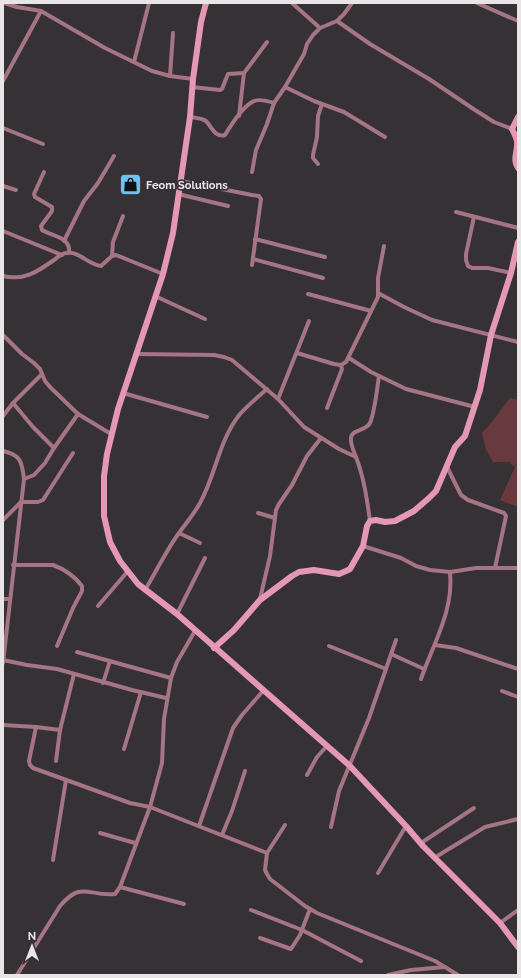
<svg xmlns="http://www.w3.org/2000/svg" width="521" height="978" font-family="Raleway,sans-serif">
  <style>
    .green { fill: #693a3d }
    .lines { fill: none; stroke-linecap: round; stroke-linejoin: round }
    .street { stroke: #a57485; stroke-width: 4 }
    .secondary { stroke: #e598b3; stroke-width: 6 }
    .labels { text-anchor: middle; dominant-baseline: central; stroke-width: 3.5; stroke-linejoin: round; paint-order: stroke }
    .poi-label { font-size: 11px; font-weight: bold; fill: #e8e5e7; stroke: #363135; text-anchor: start }
  </style>
  <rect width="100%" height="100%" fill="#363135"/>
  <path class="green" d="M510 398 518 400V507L500 500 515 467 509 462H493L486 450 482 433 492 422Z"/>
  <g class="lines">
    <g class="street">
      <path d="M4 3 17 7 41 11 105 48 152 71 170 76 193 79"/>
      <path d="M292 3 320 28"/>
      <path d="M477 3 518 21"/>
      <path d="M337 21 370 44 429 79 475 110 494 122 512 129"/>
      <path d="M134 62 149 3"/>
      <path d="M170 76 173 33"/>
      <path d="M3 81 41 11"/>
      <path d="M192 87 220 90 222 89 228 74 244 73 267 42"/>
      <path d="M285 87 314 101 344 112 385 137"/>
      <path d="M239 116 244 73"/>
      <path d="M190 117C196 118 201 118 206 121 212 127 215 138 225 135 231 125 242 108 252 102 258 98 268 101 274 103"/>
      <path d="M3 128 43 144"/>
      <path d="M318 164 313 158V155L317 137 318 116 322 104"/>
      <path d="M44 172 34 194 35 197 52 207V211L41 226 42 230C51 236 71 237 69 252"/>
      <path d="M252 172 256 150 267 124 274 103 285 87 304 54 307 44 313 35 320 28 337 21 344 14 352 3"/>
      <path d="M181 181 252 195 259 196 261 199 252 265"/>
      <path d="M3 186 16 190"/>
      <path d="M178 194 228 206"/>
      <path d="M456 212 518 228"/>
      <path d="M474 217 466 254V260L468 266 472 268H488L511 273"/>
      <path d="M3 231 62 255"/>
      <path d="M255 239 325 257"/>
      <path d="M64 241 84 201 98 183 114 156"/>
      <path d="M112 256 113 242 123 216"/>
      <path d="M253 259 323 278"/>
      <path d="M3 276C24 281 37 272 54 260 58 257 62 253 67 253 79 251 89 265 101 266L112 256 116 255 163 274"/>
      <path d="M378 293 404 307 432 320 518 342"/>
      <path d="M308 294 371 311"/>
      <path d="M155 296 205 319"/>
      <path d="M3 335 22 354 34 363 40 369 45 381 50 387 78 414 111 434"/>
      <path d="M297 353 334 364 341 365 346 362 378 297V278L384 246"/>
      <path d="M136 354 214 355 224 357 232 360 278 399 304 427 339 449 356 457C364 478 367 499 370 521"/>
      <path d="M349 358 371 372 406 389 475 407"/>
      <path d="M123 393 207 417"/>
      <path d="M278 399 309 321"/>
      <path d="M13 403 33 427 54 448"/>
      <path d="M327 408 342 369 341 365"/>
      <path d="M3 416 13 403 42 374"/>
      <path d="M3 451C21 455 22 462 24 479L3 663"/>
      <path d="M356 457C354 452 350 443 351 438 352 429 366 431 370 423 375 411 377 389 379 376"/>
      <path d="M447 467 461 495 468 500 504 513 506 516 495 568"/>
      <path d="M24 479 34 475 45 463 54 448 78 414"/>
      <path d="M258 513 275 518"/>
      <path d="M3 520 21 502H38L43 500 73 453"/>
      <path d="M179 533 200 543"/>
      <path d="M363 546 401 558 416 566 430 570 450 572 476 568H518"/>
      <path d="M13 565H53C64 569 75 577 82 586V591L73 608 57 646"/>
      <path d="M145 590C156 572 167 549 179 533 187 522 194 514 200 503 216 474 219 440 240 414 248 405 258 397 267 389"/>
      <path d="M3 599H10"/>
      <path d="M260 599 270 556 276 510 279 504 292 485 307 456 321 438"/>
      <path d="M98 606 128 571"/>
      <path d="M177 614 205 558"/>
      <path d="M435 645 456 648 518 669"/>
      <path d="M329 646 386 669"/>
      <path d="M77 652 171 678"/>
      <path d="M391 654 424 669"/>
      <path d="M3 660 27 665 57 669 132 690 166 698"/>
      <path d="M421 679C433 644 454 611 450 572"/>
      <path d="M103 683 110 661"/>
      <path d="M502 691 518 697"/>
      <path d="M3 725 36 727 60 730"/>
      <path d="M36 727 29 761 30 765 33 768 130 803 150 807 267 853"/>
      <path d="M124 749 141 692"/>
      <path d="M56 761 60 730 74 674"/>
      <path d="M307 775 317 757 326 747"/>
      <path d="M285 825 267 853 265 870 267 874 270 879 305 906 317 913 435 961 458 975"/>
      <path d="M199 826 233 728 242 715 263 691"/>
      <path d="M331 827 339 791 369 718 396 640"/>
      <path d="M100 833 135 843"/>
      <path d="M222 835 232 811 245 771"/>
      <path d="M421 843 474 808"/>
      <path d="M434 858 485 827 518 819"/>
      <path d="M53 860 66 780"/>
      <path d="M378 873 406 826"/>
      <path d="M120 887 184 904"/>
      <path d="M251 910 302 930 361 961"/>
      <path d="M500 923 518 910"/>
      <path d="M260 938 291 949 300 935 310 909"/>
      <path d="M17 975 60 906C82 880 89 897 115 894L120 887 150 807 162 763 164 719 171 678 177 662 195 631"/>
      <path d="M388 975 411 970 445 967"/>
    </g>
    <g class="secondary">
      <path d="M206 3 201 22 193 79 190 117 173 233 163 274 118 409 107 454 104 476V516L110 542 120 561 138 584 177 614 350 766 406 826 423 846 500 923 518 947"/>
      <path d="M518 117 512 129C514 133 517 138 517 142 518 152 512 159 518 168"/>
      <path d="M214 648 234 630 260 600 292 576 299 572 314 570 339 574 346 571 350 569 363 546 367 526 370 521 376 520 385 522 395 521 414 511 429 498 436 491 455 447 465 436 480 390 491 335 511 273 518 242"/>
    </g>
  </g>
  <defs>
    <symbol id="shop-square" viewBox="-11 -11 22 22"><rect x="-9" y="-9" width="18" height="18" rx="4" fill="#6cc3f2" stroke="#363135"/><path d="M-5-2.5h2.3a2.7 3.5 0 0 1 5.4 0H5L5.5 6h-11ZM-1.5-2.5h3a1.5 2.3 0 0 0-3 0Z" fill="#111"/></symbol>
  </defs>
  <g fill-rule="evenodd">
    <use href="#shop-square" x="118" y="172" width="25" height="25"/>
  </g>
  <g class="labels">
    <g class="poi-label">
      <text x="146" y="185">Feom Solutions</text>
    </g>
  </g>
  <rect width="521" height="978" fill="none" stroke="#e8e5e7" stroke-width="8"/>
  <g transform="translate(32 946)" stroke="#363135" stroke-width="3" paint-order="stroke">
  <path d="M0-3L7 15L0 10L-7 15Z" fill="#e8e5e7"/>
  <text y="-6" font-size="11" font-weight="bold" text-anchor="middle" fill="#e8e5e7">N</text>
  </g>
</svg>
